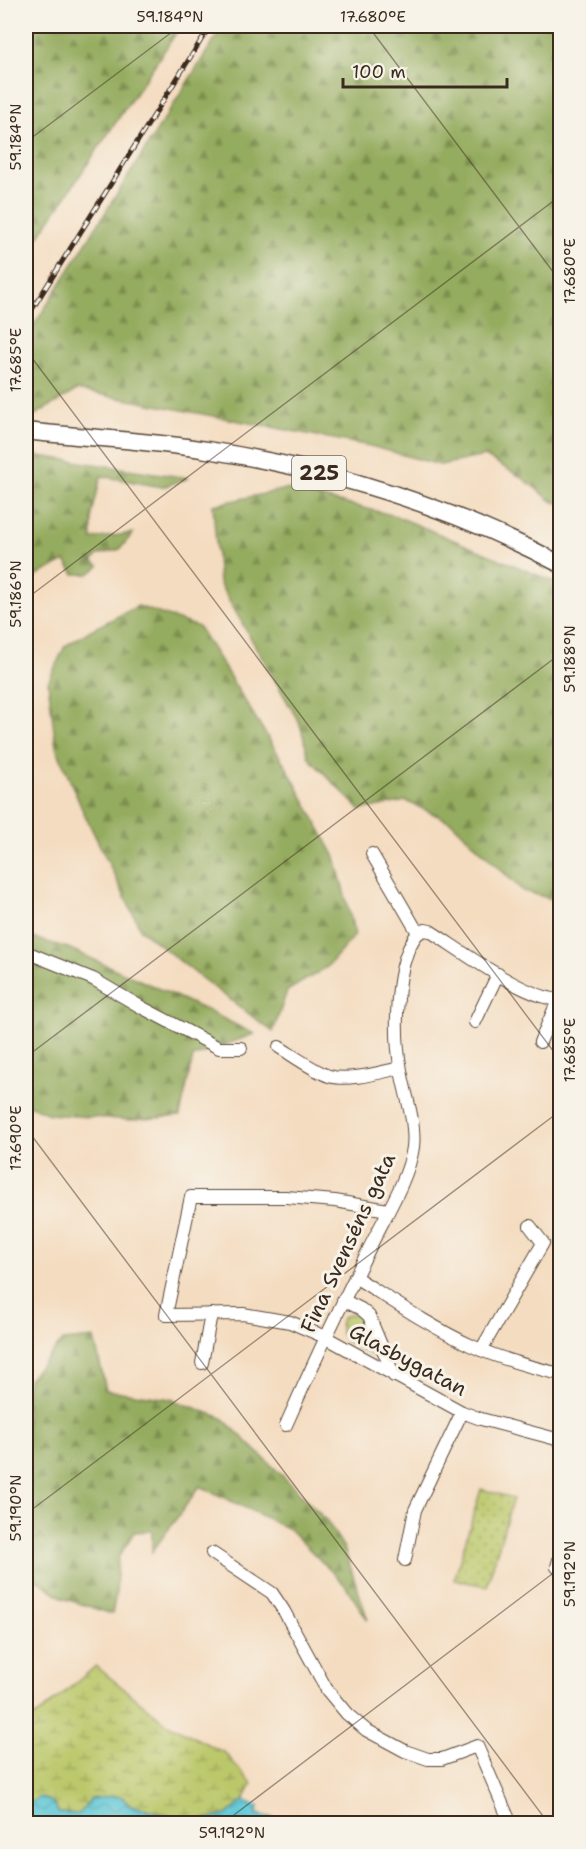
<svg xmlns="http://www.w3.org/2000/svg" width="586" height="1849" font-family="'Shantell Sans',sans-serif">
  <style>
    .grass { fill: url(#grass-tufts); stroke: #7b7944; stroke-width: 1.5 }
    .forest { fill: url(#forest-firs); stroke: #686b3e; stroke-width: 1.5 }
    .wetland { fill: url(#wetland-marsh); stroke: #7b7944; stroke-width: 1.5 }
    .park { fill: url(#park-dots); stroke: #7b7944; stroke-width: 1.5 }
    .water { fill: url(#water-waves); stroke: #4c797a; stroke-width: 1.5 }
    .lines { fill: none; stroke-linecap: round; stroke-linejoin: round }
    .minor-casing { stroke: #574536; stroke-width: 14 }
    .major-casing { stroke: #574536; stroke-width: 19 }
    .minor { stroke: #fff; stroke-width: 12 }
    .major { stroke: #fff; stroke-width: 16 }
    .rail-casing { stroke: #3b2a1e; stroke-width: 5 }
    .rail { stroke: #f7f3e8; stroke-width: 3; stroke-dasharray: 9; stroke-linecap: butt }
    .ticks { fill: none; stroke: #3b2a1e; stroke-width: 1.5; stroke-opacity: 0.45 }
    .labels { text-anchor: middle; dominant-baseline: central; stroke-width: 6; stroke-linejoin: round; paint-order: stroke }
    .shield { fill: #f7f3e8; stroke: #73665b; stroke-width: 1.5 }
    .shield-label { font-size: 20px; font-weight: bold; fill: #3b2a1e }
    .street-label { font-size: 21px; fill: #3b2a1e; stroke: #f7f3e8 }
    .neatline { fill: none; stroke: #3b2a1e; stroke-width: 2 }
    .ticks-label { font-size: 15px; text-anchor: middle; fill: #3b2a1e }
  </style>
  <defs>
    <pattern id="grass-tufts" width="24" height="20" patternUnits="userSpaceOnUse" patternTransform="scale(1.5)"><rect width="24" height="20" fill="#bbc86a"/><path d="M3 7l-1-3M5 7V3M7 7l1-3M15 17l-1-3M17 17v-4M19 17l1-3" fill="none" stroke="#99a357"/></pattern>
    <pattern id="forest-firs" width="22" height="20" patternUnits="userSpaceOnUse" patternTransform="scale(1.5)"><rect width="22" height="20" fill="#94ac5e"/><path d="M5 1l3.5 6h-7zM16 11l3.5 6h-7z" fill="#7a8c4d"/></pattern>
    <pattern id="wetland-marsh" width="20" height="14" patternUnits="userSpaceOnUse" patternTransform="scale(1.5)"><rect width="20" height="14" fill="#bbc86a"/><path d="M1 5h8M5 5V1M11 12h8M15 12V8" fill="none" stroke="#99a357"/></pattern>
    <pattern id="park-dots" width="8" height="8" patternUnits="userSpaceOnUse" patternTransform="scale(1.5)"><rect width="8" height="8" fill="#bbc86a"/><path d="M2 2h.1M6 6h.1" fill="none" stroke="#99a357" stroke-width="1.8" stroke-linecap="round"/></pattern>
    <pattern id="water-waves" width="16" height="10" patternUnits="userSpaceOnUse" patternTransform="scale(1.5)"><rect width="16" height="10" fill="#5dc8d7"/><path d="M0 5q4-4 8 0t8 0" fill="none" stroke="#4ea3ae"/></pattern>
  </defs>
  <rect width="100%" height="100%" fill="#f7f3e8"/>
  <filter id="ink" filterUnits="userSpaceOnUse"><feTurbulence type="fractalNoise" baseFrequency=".0167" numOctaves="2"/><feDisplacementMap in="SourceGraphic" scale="12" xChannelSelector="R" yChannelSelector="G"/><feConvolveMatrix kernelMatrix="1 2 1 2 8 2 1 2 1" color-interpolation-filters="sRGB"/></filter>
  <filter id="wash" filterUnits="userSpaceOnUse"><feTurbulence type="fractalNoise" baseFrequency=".008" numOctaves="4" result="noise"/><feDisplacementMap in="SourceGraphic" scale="24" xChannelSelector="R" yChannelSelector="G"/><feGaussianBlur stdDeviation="1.35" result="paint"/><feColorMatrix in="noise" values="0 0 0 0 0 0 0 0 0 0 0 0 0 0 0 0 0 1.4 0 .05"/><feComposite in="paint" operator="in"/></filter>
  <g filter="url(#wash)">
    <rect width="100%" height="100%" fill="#f4dcc0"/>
    <path class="grass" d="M349 1314C354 1314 355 1314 360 1317 366 1321 376 1346 377 1355L374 1356C357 1347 333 1341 342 1318Z"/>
    <g class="forest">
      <path d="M26 26H181L26 255Z"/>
      <path d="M223 26H560V503L553 502 521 477 485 456 440 465 370 446 77 390 30 418 26 417V338Z"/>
      <path d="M26 454 189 478 162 487 101 476 92 514V539L133 533 120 549 98 555 92 561 99 566 89 574H74L65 561 26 581Z"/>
      <path d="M286 489 396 516 552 581 560 589V901L523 891 451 822 406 801 360 810 309 758 300 724 219 583 213 505Z"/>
      <path d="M138 606 199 627 288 770 335 857 355 935 327 967 287 991 273 1032 200 977 141 930 82 809 56 747 48 682 65 646 91 630Z"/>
      <path d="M26 936 68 948 206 1010 254 1034 193 1057 180 1116 132 1120 49 1114 26 1104Z"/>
      <path d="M94 1338 106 1390 171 1399 222 1418 291 1484 327 1521 344 1548 368 1620 345 1585 289 1529 200 1486 152 1552V1531L134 1532 118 1558 116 1594 112 1614 63 1598 32 1576 26 1563V1387L29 1378 63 1341Z"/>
    </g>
    <path class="wetland" d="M96 1666 166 1723 225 1753 252 1784 244 1800 227 1815 193 1821 194 1823H178L172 1817 143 1808 129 1805 122 1797 113 1796 79 1814 59 1813 52 1802 26 1803V1713L35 1717Z"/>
    <path class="park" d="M481 1489 513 1498 487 1586 454 1580Z"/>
    <g class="water">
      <path d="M113 1796 122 1797 129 1805 143 1808 172 1817 178 1823H26V1803L28 1804 40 1797 52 1802 59 1813 79 1814 91 1799Z"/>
      <path d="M244 1800 258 1806 257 1814 277 1819 281 1823 194 1824 192 1822 227 1815Z"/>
    </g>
  </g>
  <g filter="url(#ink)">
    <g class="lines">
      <defs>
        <g id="minor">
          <path d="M372 854 418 933"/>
          <path d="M418 933 425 930 430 931C463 952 523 997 560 1000"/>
          <path d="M26 952 93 979 141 1007 219 1048H241"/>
          <path d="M475 1022 498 974"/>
          <path d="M540 1042 558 1000"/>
          <path d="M279 1047C292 1055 316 1072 329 1076 348 1082 381 1072 400 1068"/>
          <path d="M388 1210 335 1201 286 1197H191L166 1315 243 1314 290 1322 325 1337 462 1412 481 1419 560 1440"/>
          <path d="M355 1277C393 1301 431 1327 472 1346 500 1359 530 1367 560 1374"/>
          <path d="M343 1300 361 1309 369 1316 394 1376"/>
          <path d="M481 1350 543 1243 530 1226"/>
          <path d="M202 1363 211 1314"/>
          <path d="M286 1425C312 1366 339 1309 368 1251 382 1221 409 1179 413 1147 416 1121 405 1095 401 1070 394 1035 394 962 418 933"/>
          <path d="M212 1553 272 1593 284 1611 327 1690 347 1714 366 1730 405 1751 428 1759H442L477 1746 511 1824"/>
          <path d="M405 1560 415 1510 462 1412"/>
          <path d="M557 1567 560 1556"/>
          <path d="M549 1824 560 1818"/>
        </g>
        <path id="major" d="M26 431C86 438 147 440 207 450 330 469 450 506 560 564"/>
      </defs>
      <use href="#minor" class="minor-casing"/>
      <use href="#major" class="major-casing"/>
      <use href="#minor" class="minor"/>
      <use href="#major" class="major"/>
      <defs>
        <path id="rail" d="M26 319 210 26"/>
      </defs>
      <use href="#rail" class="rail-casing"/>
      <use href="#rail" class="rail"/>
    </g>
  </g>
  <path class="ticks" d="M368 26 560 281M26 142 180 26M26 350 560 1060M26 599 560 196M26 1057 560 654M26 1128 549 1824M26 1514 560 1111M222 1824 560 1568"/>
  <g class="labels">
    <rect class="shield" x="292" y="456" width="54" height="34" rx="4.5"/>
    <g class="shield-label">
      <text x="319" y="473">225</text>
    </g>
    <g class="street-label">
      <text transform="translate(348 1243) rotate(-65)">Fina Svenséns gata</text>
      <text transform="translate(408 1360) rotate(28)">Glasbygatan</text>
    </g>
  </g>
  <rect width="586" height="1849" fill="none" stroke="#f7f3e8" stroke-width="66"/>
  <path d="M343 78v9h164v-9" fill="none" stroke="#3b2a1e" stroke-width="3"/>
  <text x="352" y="78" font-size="18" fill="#3b2a1e" stroke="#f7f3e8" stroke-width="4.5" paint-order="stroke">100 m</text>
  <rect x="33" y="33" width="520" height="1783" class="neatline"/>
  <g class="ticks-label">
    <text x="170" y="22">59.184°N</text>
    <text x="373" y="22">17.680°E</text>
    <text transform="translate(16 137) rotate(-90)" y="5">59.184°N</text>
    <text transform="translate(570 271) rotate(-90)" y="5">17.680°E</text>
    <text transform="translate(16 360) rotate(-90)" y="5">17.685°E</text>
    <text transform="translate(16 594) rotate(-90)" y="5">59.186°N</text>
    <text transform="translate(570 659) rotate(-90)" y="5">59.188°N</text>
    <text transform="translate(570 1050) rotate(-90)" y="5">17.685°E</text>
    <text transform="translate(16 1138) rotate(-90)" y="5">17.690°E</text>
    <text transform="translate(16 1508) rotate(-90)" y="5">59.190°N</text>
    <text transform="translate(570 1574) rotate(-90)" y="5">59.192°N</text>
    <text x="232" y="1838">59.192°N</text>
  </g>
</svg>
